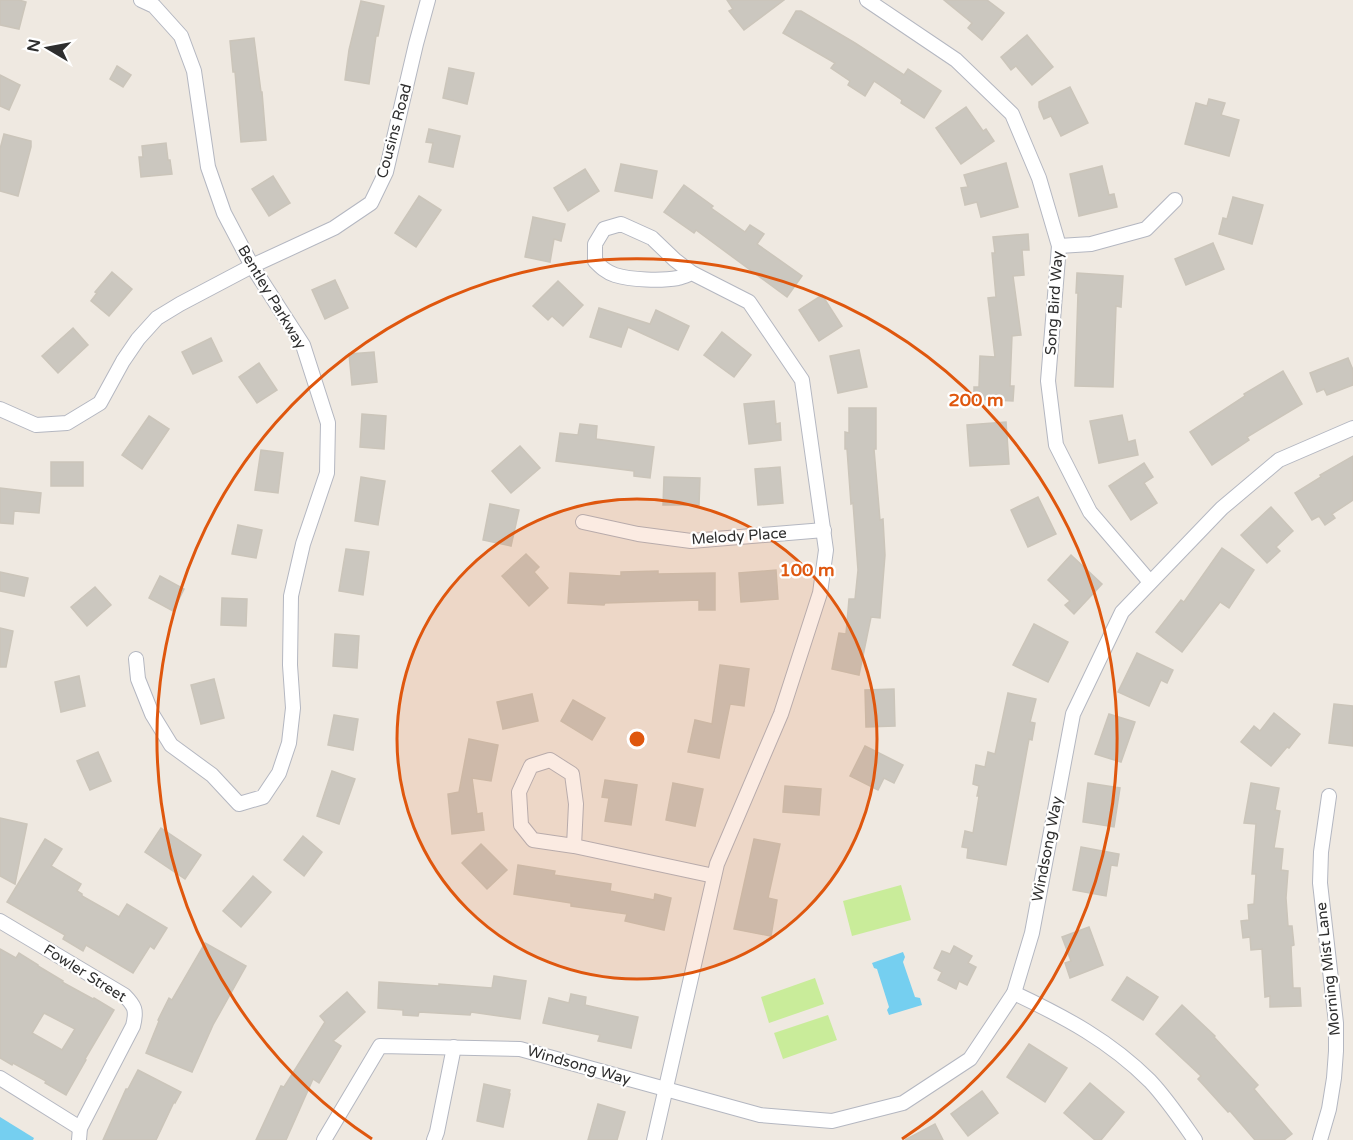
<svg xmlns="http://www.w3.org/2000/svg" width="1353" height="1140" font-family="'Varela Round',sans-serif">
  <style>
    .pitch { fill: #c9ec9a }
    .water { fill: #75cff0 }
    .building { fill: #cbc7bf; stroke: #cbc5ba; stroke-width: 1.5; fill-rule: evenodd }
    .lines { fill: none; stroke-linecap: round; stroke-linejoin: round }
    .street-casing { stroke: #b4b7c1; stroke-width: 16 }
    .street { stroke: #fff; stroke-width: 14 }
    .ring { fill: none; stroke: #df570e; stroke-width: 3 }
    .labels { text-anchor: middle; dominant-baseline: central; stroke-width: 4.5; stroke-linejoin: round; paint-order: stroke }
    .street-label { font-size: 15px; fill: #2e2e2e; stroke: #fff }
    .centre { fill: #df570e; stroke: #fff; stroke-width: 3 }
    .ring-label { font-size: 18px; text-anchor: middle; font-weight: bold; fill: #df570e; stroke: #fff; stroke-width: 4.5; stroke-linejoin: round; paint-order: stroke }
  </style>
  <rect width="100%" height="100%" fill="#efe9e1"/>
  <g class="pitch">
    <path d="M901 885 911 920 852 936 843 901Z"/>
    <path d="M815 978 824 1004 769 1023 761 997Z"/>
    <path d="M828 1015 837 1040 783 1059 774 1033Z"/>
  </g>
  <g class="water">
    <path d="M903 952 905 957 903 962 915 997 920 998 922 1005 889 1015 887 1010 889 1007 877 969 874 968 872 963Z"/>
    <path d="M0 1117 34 1138 33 1140H0Z"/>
  </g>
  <g class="building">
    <path d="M0 0H19L26 2 19 29 0 25Z"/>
    <path d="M727 0H784L744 30 729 11 733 9Z"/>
    <path d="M944 0H987L1004 13 982 40 968 28 972 23Z"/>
    <path d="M361 1 384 6 378 36H376L369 84 345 80 349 50Z"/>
    <path d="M796 11H801L855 43 904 75 908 69 941 91 924 118 901 103 902 100 874 81 865 96 848 85 850 81 831 68 835 63 783 33Z"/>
    <path d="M1027 35 1053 67 1032 85 1016 66 1011 70 1001 57Z"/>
    <path d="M254 38 261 92H262L266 140 241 142 235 72H233L230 41Z"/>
    <path d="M117 66 131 75 123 87 110 79Z"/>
    <path d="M449 68 474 73 467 104 443 98Z"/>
    <path d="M0 75 20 85 9 110 0 106Z"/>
    <path d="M1070 87 1088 123 1061 136 1051 116 1044 119 1039 107V102Z"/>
    <path d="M1209 99 1225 103 1221 115 1239 120 1229 156 1185 144 1196 103 1207 106Z"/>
    <path d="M966 107 983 131 986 129 994 141 961 164 936 128Z"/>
    <path d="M429 129 460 136 453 167 429 162 433 143 426 142Z"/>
    <path d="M4 134 31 141V147L18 196 0 191V149Z"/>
    <path d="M166 143 168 160H170L172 174 141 177 139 157H143L142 146Z"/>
    <path d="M1006 163 1018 207 981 217 977 202 965 205 961 188 968 187 964 175Z"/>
    <path d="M621 164 657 171 652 198 615 191Z"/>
    <path d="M1102 166 1109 195 1114 194 1117 207 1079 216 1070 174Z"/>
    <path d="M585 169 599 191 568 211 554 188Z"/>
    <path d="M273 176 290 203 269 216 252 189Z"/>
    <path d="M684 185 713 206 711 208 745 232 750 225 764 234 757 244 802 276 787 297 696 230 694 233 664 212Z"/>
    <path d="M419 196 441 210 416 247 395 233Z"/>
    <path d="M1233 197 1263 205 1252 244 1219 234 1223 218 1227 219Z"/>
    <path d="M533 217 565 224 561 241 554 239 550 262 525 257Z"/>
    <path d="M1028 234 1029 250H1022L1024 275 1013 276 1021 335 1012 336 1010 386H1014L1013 401 974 399V387H979L980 356 995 357 988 298 996 297 992 253H995L993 237Z"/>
    <path d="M1213 243 1224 269 1186 285 1175 259Z"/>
    <path d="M112 272 132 289 109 316 91 301 97 293 95 292Z"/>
    <path d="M1077 273 1123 276 1121 307 1116 306 1113 387 1075 386 1078 293H1076Z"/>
    <path d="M335 280 348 308 325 319 312 290Z"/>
    <path d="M558 281 583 305 563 326 552 316 548 320 533 306Z"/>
    <path d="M822 295 842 326 819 341 799 310Z"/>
    <path d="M599 308 650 324 656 310 689 326 678 350 628 327 621 347 590 337Z"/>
    <path d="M73 328 88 345 58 373 42 356Z"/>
    <path d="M722 332 751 355 734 377 704 355Z"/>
    <path d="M211 338 222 361 193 374 182 352Z"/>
    <path d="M859 350 867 387 838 393 830 356Z"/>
    <path d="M374 352 377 382 352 385 349 354Z"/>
    <path d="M1348 358 1353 370V385L1327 395 1324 389 1317 392 1310 373Z"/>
    <path d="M259 363 277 390 257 403 239 377Z"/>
    <path d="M1283 371 1302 404 1247 437 1249 440 1212 465 1190 432 1245 396 1244 394Z"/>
    <path d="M774 401 776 424 780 423 781 440 749 444 744 404Z"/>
    <path d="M849 408H876V449H874L880 520 883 519 885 555 880 618 871 617 859 675 832 669 839 633 846 634 849 599H855L858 570 853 503 851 504 847 449H845V432L849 433Z"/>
    <path d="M362 414 386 416 384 449 360 447Z"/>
    <path d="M1122 415 1128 442 1135 440 1138 455 1099 463 1090 421Z"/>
    <path d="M149 416 169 429 142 469 122 455Z"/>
    <path d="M1006 422 1009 464 970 466 967 425Z"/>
    <path d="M580 424 597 426 596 439 654 447 650 478 634 476V471L556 461 560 433 578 435Z"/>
    <path d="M520 446 540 468 511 493 492 471Z"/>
    <path d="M261 450 283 453 278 493 255 490Z"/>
    <path d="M1353 456V500L1332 514 1335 518 1325 525 1319 516 1312 520 1295 493 1321 477 1320 475Z"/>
    <rect x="51" y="462" width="32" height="24"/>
    <path d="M1144 463 1153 477 1144 483 1157 503 1131 520 1109 486Z"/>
    <path d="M780 467 783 503 758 505 755 469Z"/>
    <path d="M361 477 385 481 378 525 355 521Z"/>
    <path d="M664 477 700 478 699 505H663Z"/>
    <path d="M0 488 41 493 39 513 14 511 13 524 0 523Z"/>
    <path d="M1038 497 1056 534 1028 547 1011 510Z"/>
    <path d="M490 504 519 510 511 546 483 540Z"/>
    <path d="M1271 507 1293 531 1276 547 1280 551 1267 563 1241 535Z"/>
    <path d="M238 525 262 530 256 558 232 554Z"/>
    <path d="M1222 548 1254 570 1229 608 1220 602 1182 652 1156 632 1181 600 1184 602Z"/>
    <path d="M346 549 369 552 363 595 339 591Z"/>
    <path d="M526 554 539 567 534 572 548 588 529 606 502 576Z"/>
    <path d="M1071 555 1102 584 1074 614 1065 605 1070 601 1048 580Z"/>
    <path d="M776 570 778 599 741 602 739 573Z"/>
    <path d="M658 571V574L715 573V610H699V600L605 603 604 605 568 603 570 573 621 576V572Z"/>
    <path d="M0 572 28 578 24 596 0 591Z"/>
    <path d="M160 576 184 589 173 611 149 598Z"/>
    <path d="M95 587 111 605 87 626 71 607Z"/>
    <path d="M222 598 247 599 246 626 221 625Z"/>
    <path d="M1034 624 1068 642 1048 682 1013 665Z"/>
    <path d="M0 628 13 631 6 667H0Z"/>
    <path d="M335 634 359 636 357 668 333 666Z"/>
    <path d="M1137 653 1173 670 1167 683 1161 680 1149 706 1118 692Z"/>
    <path d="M720 665 749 669 744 706 730 704 719 758 688 752 695 720 712 724Z"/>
    <path d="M79 676 85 706 61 712 55 682Z"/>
    <path d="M214 679 224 718 201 724 191 685Z"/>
    <path d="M894 689 895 726 866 727 865 690Z"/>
    <path d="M1008 693 1036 699 1030 722 1035 723 1032 740 1029 739 1006 865 967 858 968 848 962 847 965 831 973 833 979 796H977L979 786 973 784 976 765 985 767 988 752 995 754Z"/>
    <path d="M532 694 538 721 503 729 497 702Z"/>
    <path d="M573 700 605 718 592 740 561 721Z"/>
    <path d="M1334 704 1353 706V746L1329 743Z"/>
    <path d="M1274 713 1300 734 1289 748 1287 747 1271 766 1241 742 1254 726 1260 731Z"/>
    <path d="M1109 714 1135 722 1121 762 1095 754Z"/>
    <path d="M334 715 358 719 353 750 328 745Z"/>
    <path d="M469 739 498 745 491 781 472 778 477 814 482 813 484 830 452 834 448 794 459 792Z"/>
    <path d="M865 746 903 765 894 783 884 778 878 790 850 776Z"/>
    <path d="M98 752 111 781 90 790 77 761Z"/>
    <path d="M332 771 355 779 339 824 317 816Z"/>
    <path d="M605 780 637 785 631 825 605 821 609 798 602 797Z"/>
    <path d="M673 783 703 789 695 826 666 820Z"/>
    <path d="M1088 783 1120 788 1114 827 1083 822Z"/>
    <path d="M1251 783 1279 788 1275 810 1280 811 1274 848 1283 849 1281 870 1288 871 1286 898 1288 926H1292L1294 945 1291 946 1293 988H1300L1301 1006 1270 1007V996L1265 997 1262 949 1251 950 1250 937 1243 938 1241 921 1249 920 1248 905 1254 904 1256 874H1252L1256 824 1244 823Z"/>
    <path d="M785 786 821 789 819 815 783 812Z"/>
    <path d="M0 818 27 824 15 884 0 876Z"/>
    <path d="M161 828 201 855 185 879 145 852Z"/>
    <path d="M303 836 322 852 304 876 284 860Z"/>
    <path d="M45 839 62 849 51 866 81 884 77 891 82 894V896L119 917 127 904 167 928 154 949 150 946 133 973 86 945 83 951 63 939 65 935 7 902Z"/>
    <path d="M754 839 780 844 768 898 777 900 771 936 734 929Z"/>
    <path d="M481 844 507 870 487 889 462 863Z"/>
    <path d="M1081 847 1119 854 1117 866 1111 865 1106 896 1073 890Z"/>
    <path d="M518 865 555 871 554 875 611 884 610 891 654 900 655 894 671 898 664 930 625 921 627 914 571 906V903L514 894Z"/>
    <path d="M253 876 271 892 241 927 223 911Z"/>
    <path d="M1089 927 1103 965 1070 978 1065 963 1071 961 1062 937Z"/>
    <path d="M205 943 246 966 213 1025 192 1072 146 1053 159 1021 158 1020 169 998 172 1000Z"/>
    <path d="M954 946 972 956 968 963 976 967 967 985 959 981 956 989 938 980 942 972 934 968 942 951 950 954Z"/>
    <path d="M0 949 16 958 19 953 38 965V966L63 981 62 982 93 999 94 998 114 1010 85 1059 86 1060 66 1095 45 1083 46 1081 13 1063 12 1065 0 1058ZM44 1013 75 1029 62 1050 32 1033Z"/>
    <path d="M494 976 526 981 520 1019 471 1012 470 1015 419 1012 418 1016 403 1015V1010L378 1008 379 982 439 986V984L492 988Z"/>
    <path d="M1127 977 1158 997 1143 1020 1112 1000Z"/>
    <path d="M347 992 365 1012 333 1041 341 1046 319 1083 313 1079 286 1140H256L281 1086 284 1087 325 1022 320 1016Z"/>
    <path d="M571 994 586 997 585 1005 638 1017 631 1048 598 1041 600 1035 543 1023 549 998 569 1003Z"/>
    <path d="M1182 1005 1215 1036 1214 1037 1258 1085 1254 1089 1292 1134 1284 1140H1255L1230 1111 1228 1112 1198 1079 1201 1076 1156 1034Z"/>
    <path d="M1029 1044 1067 1068 1045 1102 1007 1077Z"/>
    <path d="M138 1070 181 1092 175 1103 174 1102 156 1140H103L126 1089H128Z"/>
    <path d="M1090 1083 1124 1112 1101 1140H1095L1064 1113Z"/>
    <path d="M484 1084 510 1090 509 1094H510L503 1127 477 1121Z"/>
    <path d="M982 1091 998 1113 968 1136 951 1114Z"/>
    <path d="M598 1104 625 1112 617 1140H588Z"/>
    <path d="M935 1124 943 1140H905Z"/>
  </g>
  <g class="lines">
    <defs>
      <g id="street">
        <path d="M867 0 956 60 1012 114 1039 178 1059 246 1048 381 1056 445 1090 512 1150 582"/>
        <path d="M1059 246 1091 244 1146 229 1175 200"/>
        <path d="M0 409 36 425 67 423 100 403 123 361 138 339 157 318 180 304 252 266 334 228 371 203 386 172 416 44 428 0"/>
        <path d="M583 522 638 534 691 541 824 530"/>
        <path d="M136 659 138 679 152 714 171 745 212 775 239 804 263 797 279 773 289 743 293 708 290 665 291 596 303 544 327 473 328 423 303 345 252 266 224 213 208 167 194 71 181 36 154 6 141 0"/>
        <path d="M574 846 533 840 521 825 519 792 531 766 550 760 572 774 576 804 574 846 714 876"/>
        <path d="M0 921 124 995C135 1006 137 1010 133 1026L80 1128 79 1140"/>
        <path d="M1014 993C1065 1017 1110 1041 1150 1081 1167 1099 1181 1120 1195 1140"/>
        <path d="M0 1078 80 1128"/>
        <path d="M324 1140 380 1046 520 1049 760 1115 832 1121 903 1103 970 1059 1014 993 1032 933 1073 714 1122 612 1222 508 1279 460 1353 428"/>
        <path d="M434 1140 437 1132 454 1047"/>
        <path d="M654 1140 717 864 781 714 820 593 826 550 802 380 749 302 692 273 675 260 652 238 621 224 604 229 595 244V261C601 267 606 272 615 275 631 280 661 281 678 278 683 277 687 275 692 273"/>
        <path d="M1320 1140 1329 1109 1334 1078 1336 1051V1023L1320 883 1321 852 1329 796"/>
      </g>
    </defs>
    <use href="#street" class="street-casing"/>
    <use href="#street" class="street"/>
  </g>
  <circle cx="637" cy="739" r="240" fill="#df570e" fill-opacity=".12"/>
  <g class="ring">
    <circle cx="637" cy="739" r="240"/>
    <path d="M372 1139A480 480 0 1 1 902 1139"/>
  </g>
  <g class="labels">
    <g class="street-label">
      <text transform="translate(394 131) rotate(-75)">Cousins Road</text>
      <text transform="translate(272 297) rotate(59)">Bentley Parkway</text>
      <text transform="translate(1054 303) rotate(-86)">Song Bird Way</text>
      <text transform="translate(739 536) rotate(-4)">Melody Place</text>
      <text transform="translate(1047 849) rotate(-79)">Windsong Way</text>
      <text transform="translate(1328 969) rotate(-96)">Morning Mist Lane</text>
      <text transform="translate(85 973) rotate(32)">Fowler Street</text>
      <text transform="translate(579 1065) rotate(16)">Windsong Way</text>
    </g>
  </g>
  <circle cx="637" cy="739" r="9" class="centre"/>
  <g class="ring-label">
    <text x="976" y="406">200 m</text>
    <text x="807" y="576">100 m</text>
  </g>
  <g transform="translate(48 48) rotate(280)" stroke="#ffffff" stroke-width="4.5" paint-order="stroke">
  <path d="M0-4.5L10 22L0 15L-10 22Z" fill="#2e2e2e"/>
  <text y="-9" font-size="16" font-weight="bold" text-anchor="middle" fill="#2e2e2e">N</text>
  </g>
</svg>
